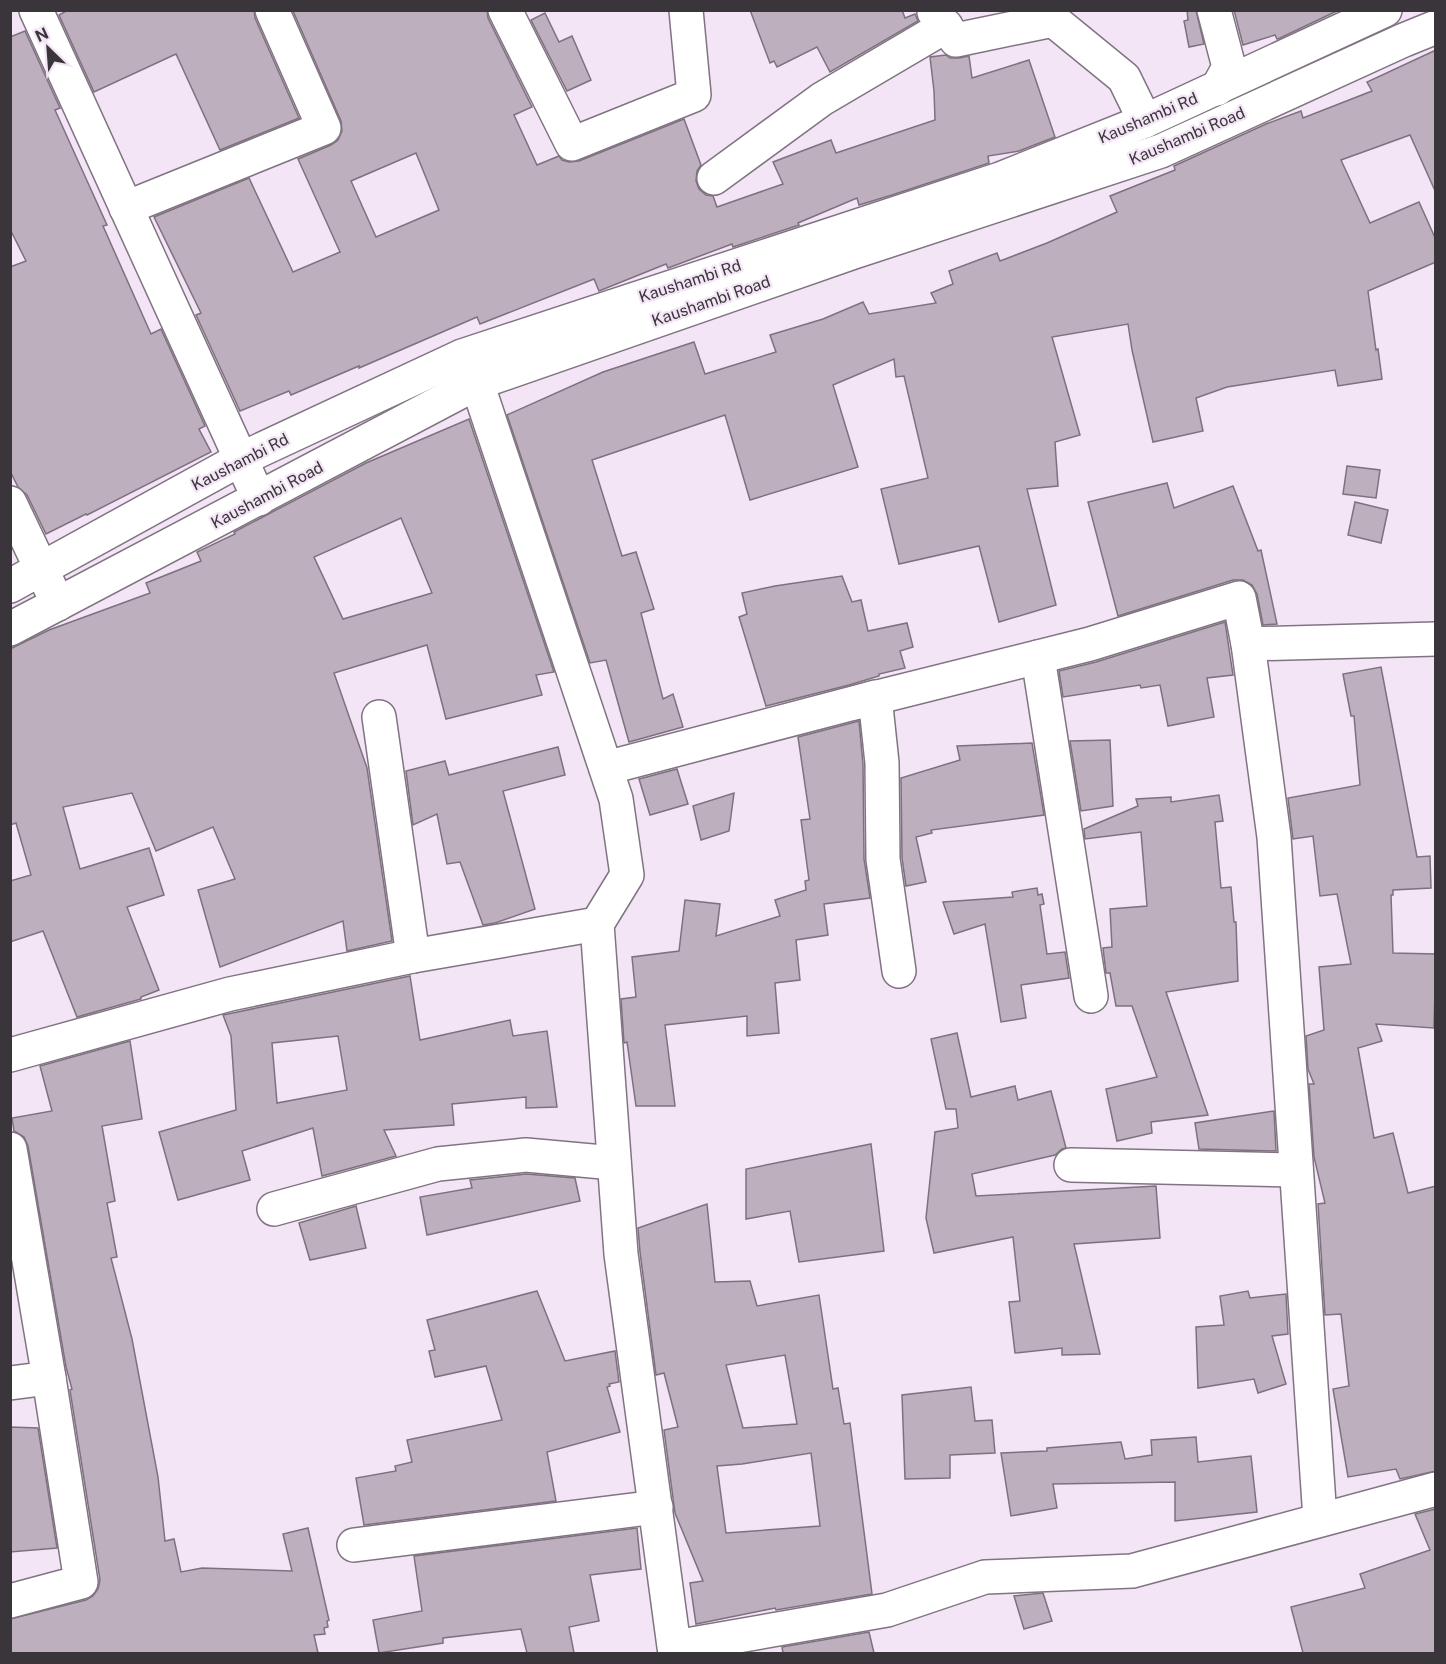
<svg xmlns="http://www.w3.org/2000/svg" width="1446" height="1664" font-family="'Public Sans',sans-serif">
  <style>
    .building { fill: #bdafbe; stroke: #7e717f; stroke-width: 1.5; fill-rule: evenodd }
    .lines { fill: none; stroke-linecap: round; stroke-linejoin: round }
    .minor-casing { stroke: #807482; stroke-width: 36 }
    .major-casing { stroke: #807482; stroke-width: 36 }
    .minor { stroke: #fff; stroke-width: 33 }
    .major { stroke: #fff; stroke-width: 33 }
    .labels { text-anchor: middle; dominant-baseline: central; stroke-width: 4.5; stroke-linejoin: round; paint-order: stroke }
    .street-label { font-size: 16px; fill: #3a353b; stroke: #f3e5f5 }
  </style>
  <rect width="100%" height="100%" fill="#f3e5f5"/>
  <g class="building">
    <path d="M68 10H254L255 18 299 118 220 150 176 54 94 92 59 15Z"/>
    <path d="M487 10 488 18 532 107 514 115 537 165 559 156 562 160 569 162 579 161 684 119 701 165 697 171 696 181 699 189 706 195 713 196 717 207 783 184 773 162 831 140 836 153 935 120 934 91 930 57 946 55 950 58H959L969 56 972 78 1029 60 1055 137 1019 151 988 156 989 163 892 195 859 205 857 198 798 223 799 225 733 247 732 244 668 268 666 264 599 291 594 279 480 324 477 317 359 368V366L291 395 289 391 240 411 196 315 201 313 154 217 249 178 293 272 340 252 298 159 331 145 338 140 342 131 341 121 293 11ZM416 153 439 210 376 237 351 181Z"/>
    <path d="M750 10H902L905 18 915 14 918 21 830 72 817 47 777 67 774 61 770 63Z"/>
    <path d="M1187 10H1196L1204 44 1189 47 1184 21 1188 20Z"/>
    <path d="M1234 10H1339L1278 39H1277L1275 35 1243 45Z"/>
    <path d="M545 13 559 42 572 36 591 80 567 91 531 20Z"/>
    <path d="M25 31 60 108 55 110 107 225 103 226 151 334 161 329 205 426 199 429 211 452 87 515 86 514 46 534 27 495 18 487 10 471V267L26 261 10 229V37Z"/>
    <path d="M1436 50V193L1410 135 1341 160 1370 223 1419 202 1436 240V262L1368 291 1376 350 1378 349 1382 379 1338 386 1335 370 1227 387 1196 398 1203 431 1153 442 1132 350 1128 324 1052 337 1080 435 1055 442 1058 486 1027 489 1056 605 999 622 979 546 899 564 881 489 928 478 904 376 896 377 894 359 833 385 858 467 750 500 725 415 592 460 622 556 636 552 654 609 641 613 663 699 673 694 683 727 629 742 606 660 590 663 507 415 603 372 694 342 705 374 776 352 770 335 823 319 863 302 869 314 936 303 931 293 953 284 949 271 997 253 1000 261 1047 243 1117 212 1110 196 1175 170 1174 166 1266 124 1301 111 1303 118 1372 91 1367 82Z"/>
    <path d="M469 419 554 672 536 675 542 695 446 719 427 645 334 673 367 768 392 941 347 951 343 921 220 967 198 890 235 879 213 827 156 851 132 793 63 807 80 869 149 848 164 895 127 907 159 990 141 997V999L77 1017 43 931 10 942V881L31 875 16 823 10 825V649L49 630 150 593 146 583 201 561 197 552 235 534 234 532 366 463ZM401 518 432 593 343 619 314 557Z"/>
    <path d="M1347 466 1380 470 1376 498 1343 494Z"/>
    <path d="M1167 483 1174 508 1233 486 1258 551 1261 550 1277 624 1263 625 1257 594 1252 585 1243 580H1233L1118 616 1088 502Z"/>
    <path d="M1355 502 1388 510 1381 543 1348 535Z"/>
    <path d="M842 576 852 602 861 600 868 631 907 623 913 647 900 651 905 668 879 674V676L849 685 766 706 739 617 747 614 742 593 775 586Z"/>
    <path d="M1225 622 1233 675 1207 678 1214 717 1168 726 1160 685 1141 688 1140 685 1063 697 1059 671 1096 662Z"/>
    <path d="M1381 667 1417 857 1430 856 1431 888 1393 890V895H1391L1393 953 1436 954 1434 1028 1376 1024 1382 1041 1358 1048 1374 1138 1393 1133 1408 1193 1436 1186V1471L1400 1479 1396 1469 1348 1477 1333 1389 1349 1386 1341 1314 1325 1315 1318 1204 1325 1203 1314 1157 1309 1084H1314L1308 1069 1306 1036 1324 1030 1319 967 1351 964 1337 894 1320 896 1313 836 1293 839 1288 798 1360 785 1354 716H1351L1343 674Z"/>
    <path d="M859 721 863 764 864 859 870 898 824 904 828 935 796 940 800 980 775 983 779 1033 747 1036V1016L665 1025 675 1106H636L627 1042 624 1043 621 999 636 997 632 957 679 951 685 900 720 904 716 936 780 916 775 900 806 890 805 881 809 880 801 820 810 819 798 737Z"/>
    <path d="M1110 740 1113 806 1081 811 1070 741Z"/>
    <path d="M1032 743 1044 815 931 830 932 833 916 837 926 882 906 886 902 858 901 778 960 760 957 746Z"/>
    <path d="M558 747 565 775 503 791 535 909 495 923 483 925 460 862 447 864 437 814 413 825 406 771 445 761 449 775Z"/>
    <path d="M677 769 688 804 650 815 639 779Z"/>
    <path d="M734 793 729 831 701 840 693 806Z"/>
    <path d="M1219 795 1223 821 1215 822 1221 888 1231 887 1234 922H1236L1238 981 1166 992 1208 1115 1151 1122 1152 1133 1117 1141 1106 1089 1157 1077 1132 1006H1116L1110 973H1106L1103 948 1112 947 1110 909 1147 906 1141 832 1085 839 1084 829 1138 806 1136 799 1171 797V802Z"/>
    <path d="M1037 888 1038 895 1042 894 1044 904 1040 905 1047 954 1065 952 1069 978 1021 985 1026 1018 1001 1022 985 924 954 934 943 902 1013 897 1012 892Z"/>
    <path d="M410 976 420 1040 510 1020 513 1036 547 1031 557 1107 526 1108V1097L452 1104 454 1125 384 1130 396 1156 322 1176 313 1128 242 1151 250 1180 178 1200 159 1132 236 1110 231 1036 223 1015ZM338 1036 347 1090 277 1103 272 1043Z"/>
    <path d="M957 1033 971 1097 1015 1086 1018 1100 1051 1091 1066 1148 1062 1149 1055 1155 972 1174 976 1196 1156 1186 1160 1238 1074 1244 1100 1354 1062 1355V1348L1015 1353 1009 1302 1020 1301 1013 1237 934 1253 926 1218 935 1132 958 1128 956 1109H946L931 1039Z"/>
    <path d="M130 1041 142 1119 102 1126 115 1201 107 1203 117 1257 111 1258 132 1339 158 1477 165 1541 174 1539 181 1572 202 1568 292 1571 283 1534 308 1528 329 1620 327 1621 328 1627 324 1628 325 1634 314 1635 318 1653H10V1619L86 1600 93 1596 98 1589 100 1580 70 1390 72 1389 66 1367 28 1146 24 1137 14 1131 12 1118 52 1111 40 1066Z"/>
    <path d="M1274 1111 1276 1151 1199 1149 1195 1123Z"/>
    <path d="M871 1144 884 1251 799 1262 790 1211 746 1219V1169Z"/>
    <path d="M526 1174 575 1178 580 1201 427 1235 420 1197 472 1188 470 1180Z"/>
    <path d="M707 1204 715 1282 750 1281 757 1306 819 1295 833 1389 838 1388 844 1424 850 1423 872 1594 776 1610 775 1608 696 1624 690 1583 703 1581 675 1513 664 1430 678 1427 664 1373 656 1375 640 1252 638 1228ZM785 1355 797 1424 743 1428 726 1365ZM811 1453 820 1526 726 1533 717 1466 742 1464Z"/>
    <path d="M356 1206 366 1248 310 1260 299 1223Z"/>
    <path d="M537 1291 565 1361 615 1351 619 1382 609 1384 610 1386 607 1387 620 1432 547 1452 556 1501 364 1525 356 1478 396 1471 395 1466 412 1462 407 1440 502 1420 486 1366 435 1377 429 1351 435 1350 427 1320Z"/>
    <path d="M1248 1291 1250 1298 1286 1294 1288 1334 1272 1336 1286 1384 1258 1393 1254 1379 1198 1388 1196 1327 1224 1325 1220 1296Z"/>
    <path d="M971 1387 975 1421 992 1420 995 1453 950 1455V1478L905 1479 902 1395Z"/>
    <path d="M10 1427 38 1428 57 1548 10 1552Z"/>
    <path d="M1196 1437 1198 1462 1251 1456 1257 1512 1175 1521V1482L1053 1484 1057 1508 1011 1516 1001 1453 1047 1451V1448L1121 1442 1125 1459 1152 1455 1151 1440Z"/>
    <path d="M1436 1509V1653H1303L1291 1607 1365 1588 1360 1574 1430 1550 1415 1514Z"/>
    <path d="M637 1528 641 1569 590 1575 599 1621 569 1627 574 1653H527L521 1629 443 1638V1643L379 1653 373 1620 422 1611 414 1556Z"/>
    <path d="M1043 1593 1052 1621 1024 1629 1014 1596Z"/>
    <path d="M869 1632 874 1653H783L782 1647Z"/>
  </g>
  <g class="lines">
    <defs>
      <g id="minor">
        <path d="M36 10 259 499"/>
        <path d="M505 10 572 144 694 95 686 10"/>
        <path d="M1214 10 1229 67 1217 89"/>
        <path d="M934 12 956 40 1053 20 1124 78 1145 121"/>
        <path d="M714 178 822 99 946 26"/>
        <path d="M126 208 324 128 272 10"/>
        <path d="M477 383 616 799 627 875 597 924 621 1254 675 1654"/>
        <path d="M10 503 58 604"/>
        <path d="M1248 644 1436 639"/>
        <path d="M1038 657 1091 996"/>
        <path d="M854 703 875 697 882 763 883 859 899 971"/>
        <path d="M379 717 413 956"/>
        <path d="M606 768 846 705 1090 644 1239 598 1248 644 1274 837 1320 1519"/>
        <path d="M10 1055 230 994 413 956 597 924"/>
        <path d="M10 1149 49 1378 81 1582 10 1601"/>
        <path d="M1071 1165 1296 1170"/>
        <path d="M274 1209 438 1164 526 1155 614 1163"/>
        <path d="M10 1383 49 1378"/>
        <path d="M354 1545 656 1507"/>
        <path d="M675 1647 887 1610 985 1577 1132 1571 1436 1489"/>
      </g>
      <g id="major">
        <path d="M10 586 241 459 462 356 1000 179 1145 121 1385 10"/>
        <path d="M10 629 477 383 854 252 1161 151 1404 40 1436 27"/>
      </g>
    </defs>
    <use href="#minor" class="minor-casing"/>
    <use href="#major" class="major-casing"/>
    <use href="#minor" class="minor"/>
    <use href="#major" class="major"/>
  </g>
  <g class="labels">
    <g class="street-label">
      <text transform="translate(1148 118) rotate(-23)">Kaushambi Rd</text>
      <text transform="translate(1187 136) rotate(-23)">Kaushambi Road</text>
      <text transform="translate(690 281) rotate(-18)">Kaushambi Rd</text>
      <text transform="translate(711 301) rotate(-19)">Kaushambi Road</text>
      <text transform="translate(240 462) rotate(-27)">Kaushambi Rd</text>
      <text transform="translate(267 495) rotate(-28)">Kaushambi Road</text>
    </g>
  </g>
  <rect width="1446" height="1664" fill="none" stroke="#3a353b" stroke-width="24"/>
  <g transform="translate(48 48) rotate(335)" stroke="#f3e5f5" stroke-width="4.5" paint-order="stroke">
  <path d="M0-4.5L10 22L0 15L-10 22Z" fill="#3a353b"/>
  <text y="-9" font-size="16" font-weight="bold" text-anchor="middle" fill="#3a353b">N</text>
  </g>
</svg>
